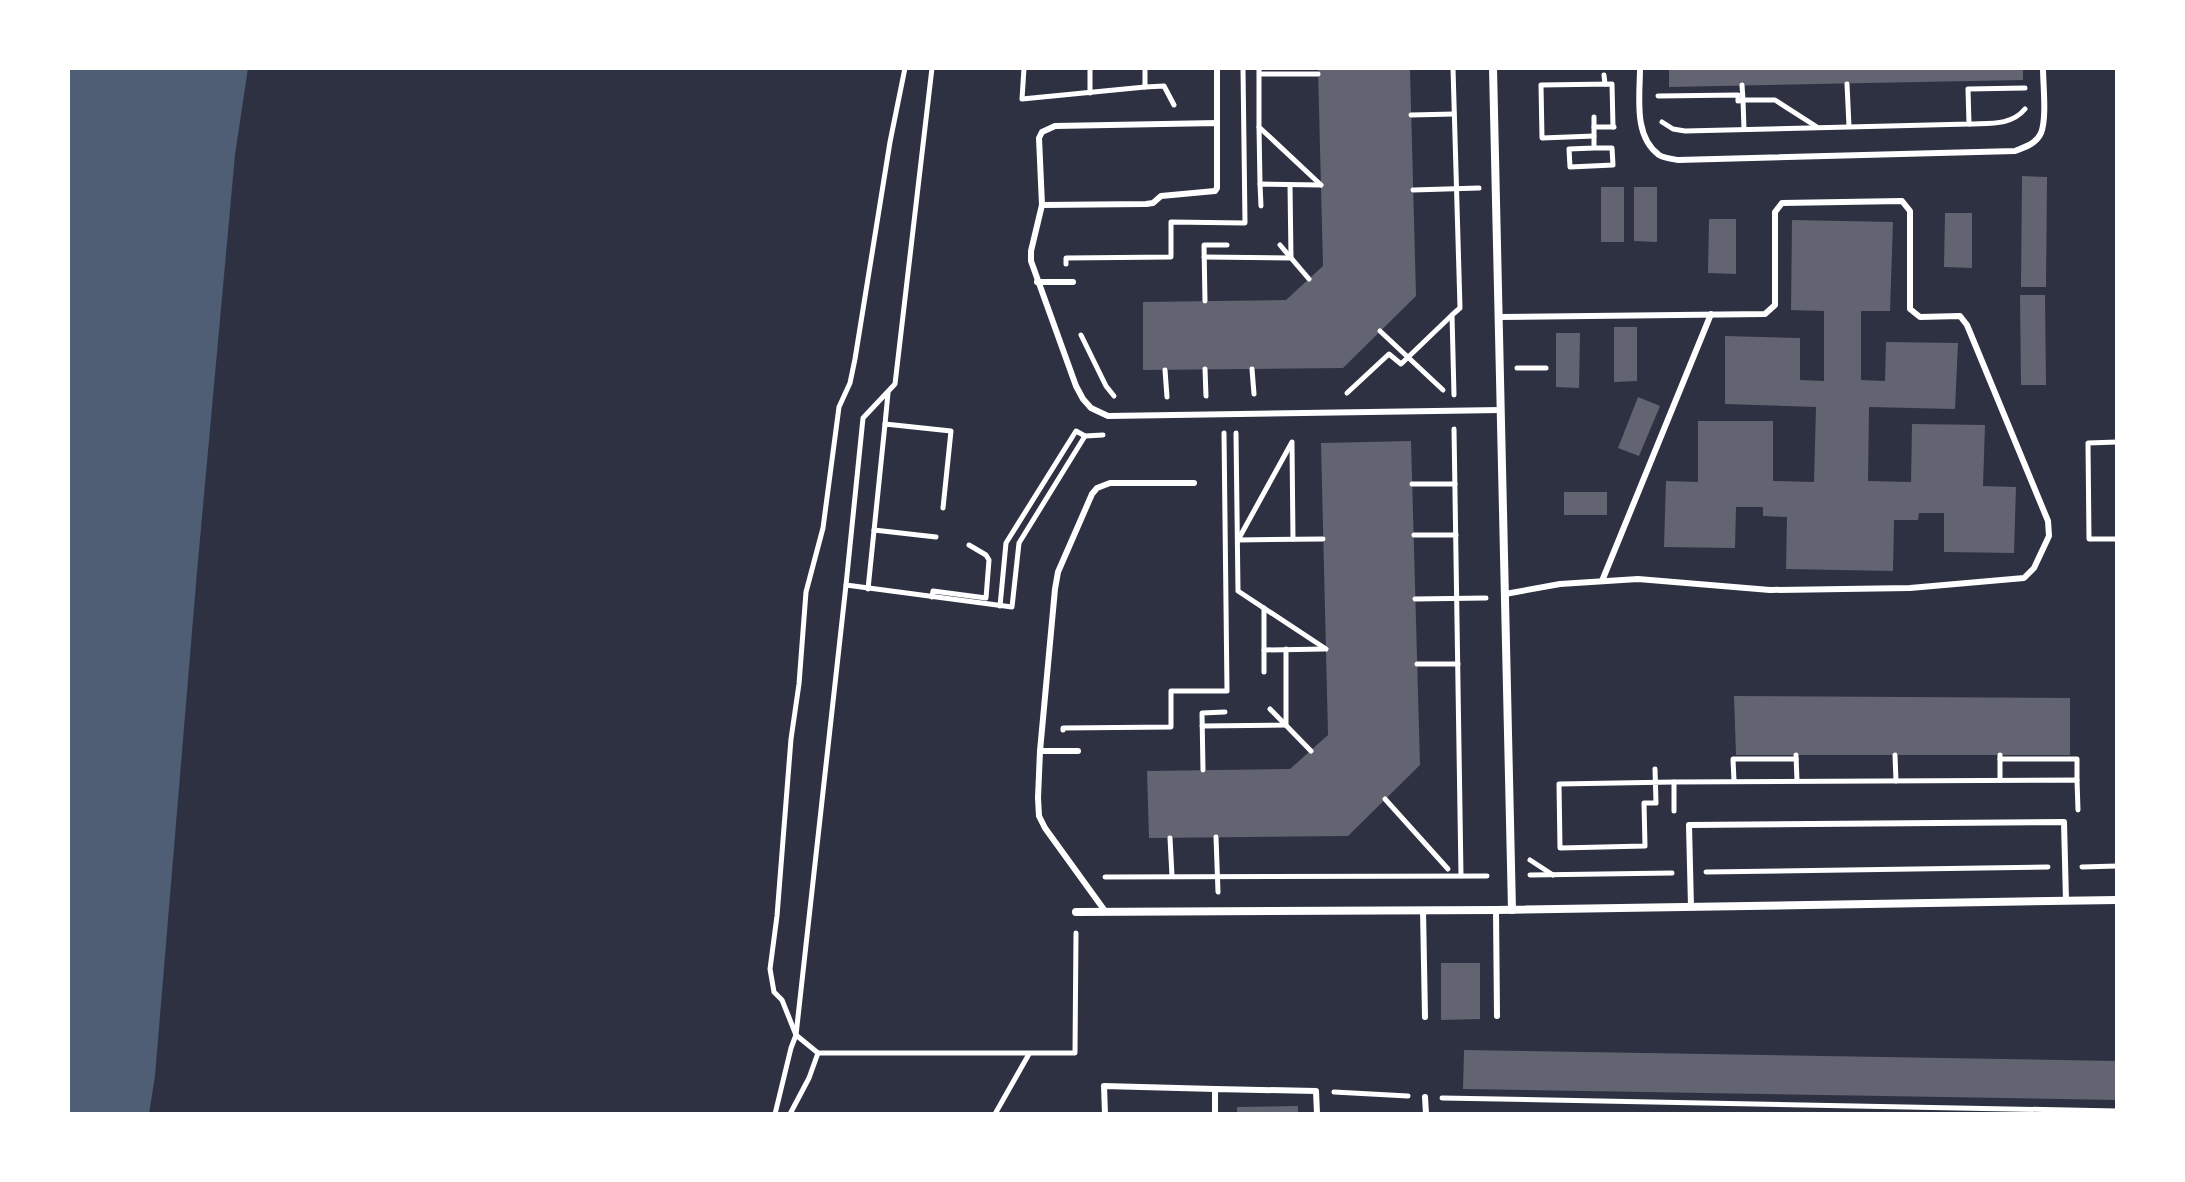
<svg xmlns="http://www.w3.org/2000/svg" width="2185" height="1182" font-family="Raleway,sans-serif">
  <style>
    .water { fill: #4f5d75 }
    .building { fill: #626471 }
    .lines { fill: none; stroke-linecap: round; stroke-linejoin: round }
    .path { stroke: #fff; stroke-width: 5 }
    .service { stroke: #fff; stroke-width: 6 }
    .minor { stroke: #fff; stroke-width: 8 }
  </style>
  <rect width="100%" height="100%" fill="#2d3142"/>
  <path class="water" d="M68 68H248L235 155 197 572 155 1076 149 1114H68Z"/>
  <g class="building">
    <path d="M1318 68H1410L1416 296 1343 368 1143 370V302L1286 300 1323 266Z"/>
    <path d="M1669 68H2023V80L1669 87Z"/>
    <path d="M2022 176 2047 177 2046 287H2021Z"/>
    <rect x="1601" y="187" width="23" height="55"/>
    <path d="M1634 187H1657V242L1634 241Z"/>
    <path d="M1945 213H1972V268L1944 267Z"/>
    <path d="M1709 219H1736V274L1708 273Z"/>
    <path d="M1792 220 1893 222 1890 311H1861V380L1885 381 1886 342 1958 343 1955 409 1869 407 1868 481 1911 482 1912 424 1985 425 1983 486 2016 487 2014 553 1944 552V513H1919L1918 520H1894L1893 571 1786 569 1787 517 1763 516V507H1736L1735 548 1664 547 1666 481 1698 482V421H1773V481L1814 482 1816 407 1725 404V336L1800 338V380L1824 381V311L1791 310Z"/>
    <path d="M2020 295H2045L2046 385H2021Z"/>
    <path d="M1614 327H1637V381L1614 382Z"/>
    <path d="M1556 333H1580L1579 388 1556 387Z"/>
    <path d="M1638 397 1660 406 1639 456 1618 448Z"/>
    <path d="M1411 441 1420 765 1348 836 1149 838 1147 771 1290 769 1328 735 1321 443Z"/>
    <rect x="1564" y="492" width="43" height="23"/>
    <path d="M1734 696 2070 698V755H1736Z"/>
    <path d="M1441 963H1480V1019L1441 1020Z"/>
    <path d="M1464 1050 2117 1061V1100L1463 1089Z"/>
    <path d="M1298 1106V1114H1237V1107Z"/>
  </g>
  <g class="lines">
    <g class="path">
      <path d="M932 68 895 384 863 418 846 585 796 1035 818 1053H1075L1076 933"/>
      <path d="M1024 68 1022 99 1145 87V68"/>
      <path d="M1090 68V93"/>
      <path d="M1259 68V127L1321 185"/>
      <path d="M1453 68 1460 308 1452 315 1454 395"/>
      <path d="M1260 74H1318"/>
      <path d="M1604 75 1605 84"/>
      <path d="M1847 84 1849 126"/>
      <path d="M1742 85 1743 100H1775L1817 127"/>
      <path d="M1145 87 1164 86 1174 105"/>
      <path d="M1658 96 1738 95V101L1743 100 1744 129"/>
      <path d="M1411 115 1454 114"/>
      <path d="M1594 117V148H1612L1613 165 1570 167 1569 149 1594 148"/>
      <path d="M1662 122 1673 129 1685 131 1969 124C1989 123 2011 126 2025 109"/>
      <path d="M1969 124 1968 89 2025 88"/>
      <path d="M1259 127 1260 184"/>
      <path d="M1594 127H1614"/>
      <path d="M1594 136 1542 138 1541 85 1612 84 1613 127"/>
      <path d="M1413 190 1479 188"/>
      <path d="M1261 206 1260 184 1321 185"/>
      <path d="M1280 245 1309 279"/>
      <path d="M1204 257 1291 258 1290 185"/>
      <path d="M1066 264V258L1171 257V222L1245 223 1243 68"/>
      <path d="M1205 301 1204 245H1227"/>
      <path d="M1380 331 1443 390"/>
      <path d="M1081 335 1106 386 1114 396"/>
      <path d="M1517 368H1546"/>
      <path d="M1205 369 1206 396"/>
      <path d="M1252 369 1254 394"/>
      <path d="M1165 370 1167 397"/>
      <path d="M1347 393 1389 354 1401 364 1451 316"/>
      <path d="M885 424 888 393"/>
      <path d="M1454 429 1461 876"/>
      <path d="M1236 433 1238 591 1326 649"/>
      <path d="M1292 442 1238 540 1323 539"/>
      <path d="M2117 442 2088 443 2089 539H2117"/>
      <path d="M1292 444 1293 539"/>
      <path d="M1412 484H1455"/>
      <path d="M874 530 936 537"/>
      <path d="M1414 535H1456"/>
      <path d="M846 585 1012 607 1019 543 1085 436 1103 435"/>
      <path d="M868 589 885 424 951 431 943 508"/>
      <path d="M932 597 933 591 986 598 989 560 986 555 969 545"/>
      <path d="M1415 599 1486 598"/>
      <path d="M1000 606 1006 543 1076 431 1085 436"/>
      <path d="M1264 650V608"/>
      <path d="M1417 664H1458"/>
      <path d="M1264 672V650L1324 649"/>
      <path d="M1270 709 1311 751"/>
      <path d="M1202 726 1286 725V649"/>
      <path d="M1063 730V728L1171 727V691H1227L1224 433"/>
      <path d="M1796 755 1797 781"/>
      <path d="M1895 755 1896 781"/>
      <path d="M2000 755V780"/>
      <path d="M2000 759H2077V780"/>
      <path d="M1655 769 1656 803H1644L1645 846 1560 848 1559 784 1674 782"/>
      <path d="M1203 770 1202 713 1225 712"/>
      <path d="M1734 781 1733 759H1796"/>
      <path d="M1385 799 1448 869"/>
      <path d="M1674 811V782L2077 780 2078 810"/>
      <path d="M1216 837 1218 892"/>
      <path d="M1170 838 1172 876"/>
      <path d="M1530 860 1553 875"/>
      <path d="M2082 867 2117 866"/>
      <path d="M1706 872 2048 867"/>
      <path d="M1530 875 1672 873"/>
      <path d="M1105 877 1487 876"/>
      <path d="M1334 1092 1408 1096"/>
      <path d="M1442 1098 2117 1111"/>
      <path d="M775 1114 791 1048 796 1035 782 1000 774 992 770 969 777 916 791 739 799 684 806 592 823 528 839 407 850 383 855 359 890 142 905 68"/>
      <path d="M790 1114 809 1078 818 1053"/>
      <path d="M995 1114 1029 1054"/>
    </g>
    <g class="service">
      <path d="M1217 68V123"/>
      <path d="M1640 68C1640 96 1633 136 1659 155 1664 158 1672 159 1678 160L2015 151C2025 147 2036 144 2041 133 2047 118 2043 85 2043 68"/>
      <path d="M1042 205 1146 204 1153 203 1161 196 1215 191 1217 188V123L1055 126 1042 132 1039 138 1042 205 1031 251V261L1076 386 1083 399 1091 408 1108 416 1501 410"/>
      <path d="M1037 282H1073"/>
      <path d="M1499 317 1765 314 1775 305V212L1782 203 1902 201 1910 211V309L1920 317 1960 316 1967 325 2048 521 2049 536 2034 568 2024 578 1910 588 1770 590 1638 579 1560 584 1505 594"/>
      <path d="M1602 581 1711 314"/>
      <path d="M1040 751H1078"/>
      <path d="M1691 907 1689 825 2064 822 2066 901"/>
      <path d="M1423 910 1425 1017"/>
      <path d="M1496 910 1497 1016"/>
      <path d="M1105 911 1045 828 1039 816 1038 798 1040 751 1055 589 1058 572 1092 494 1097 488 1110 483H1194"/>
      <path d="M1425 1097 1426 1114"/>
      <path d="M1105 1114 1104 1086 1215 1089"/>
      <path d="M1215 1114V1089L1316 1091 1317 1114"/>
    </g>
    <g class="minor">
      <path d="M1493 68 1512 910"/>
      <path d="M1076 912 1496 910 2117 900"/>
    </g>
  </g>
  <rect width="2185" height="1182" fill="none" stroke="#ffffff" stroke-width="140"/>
</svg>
